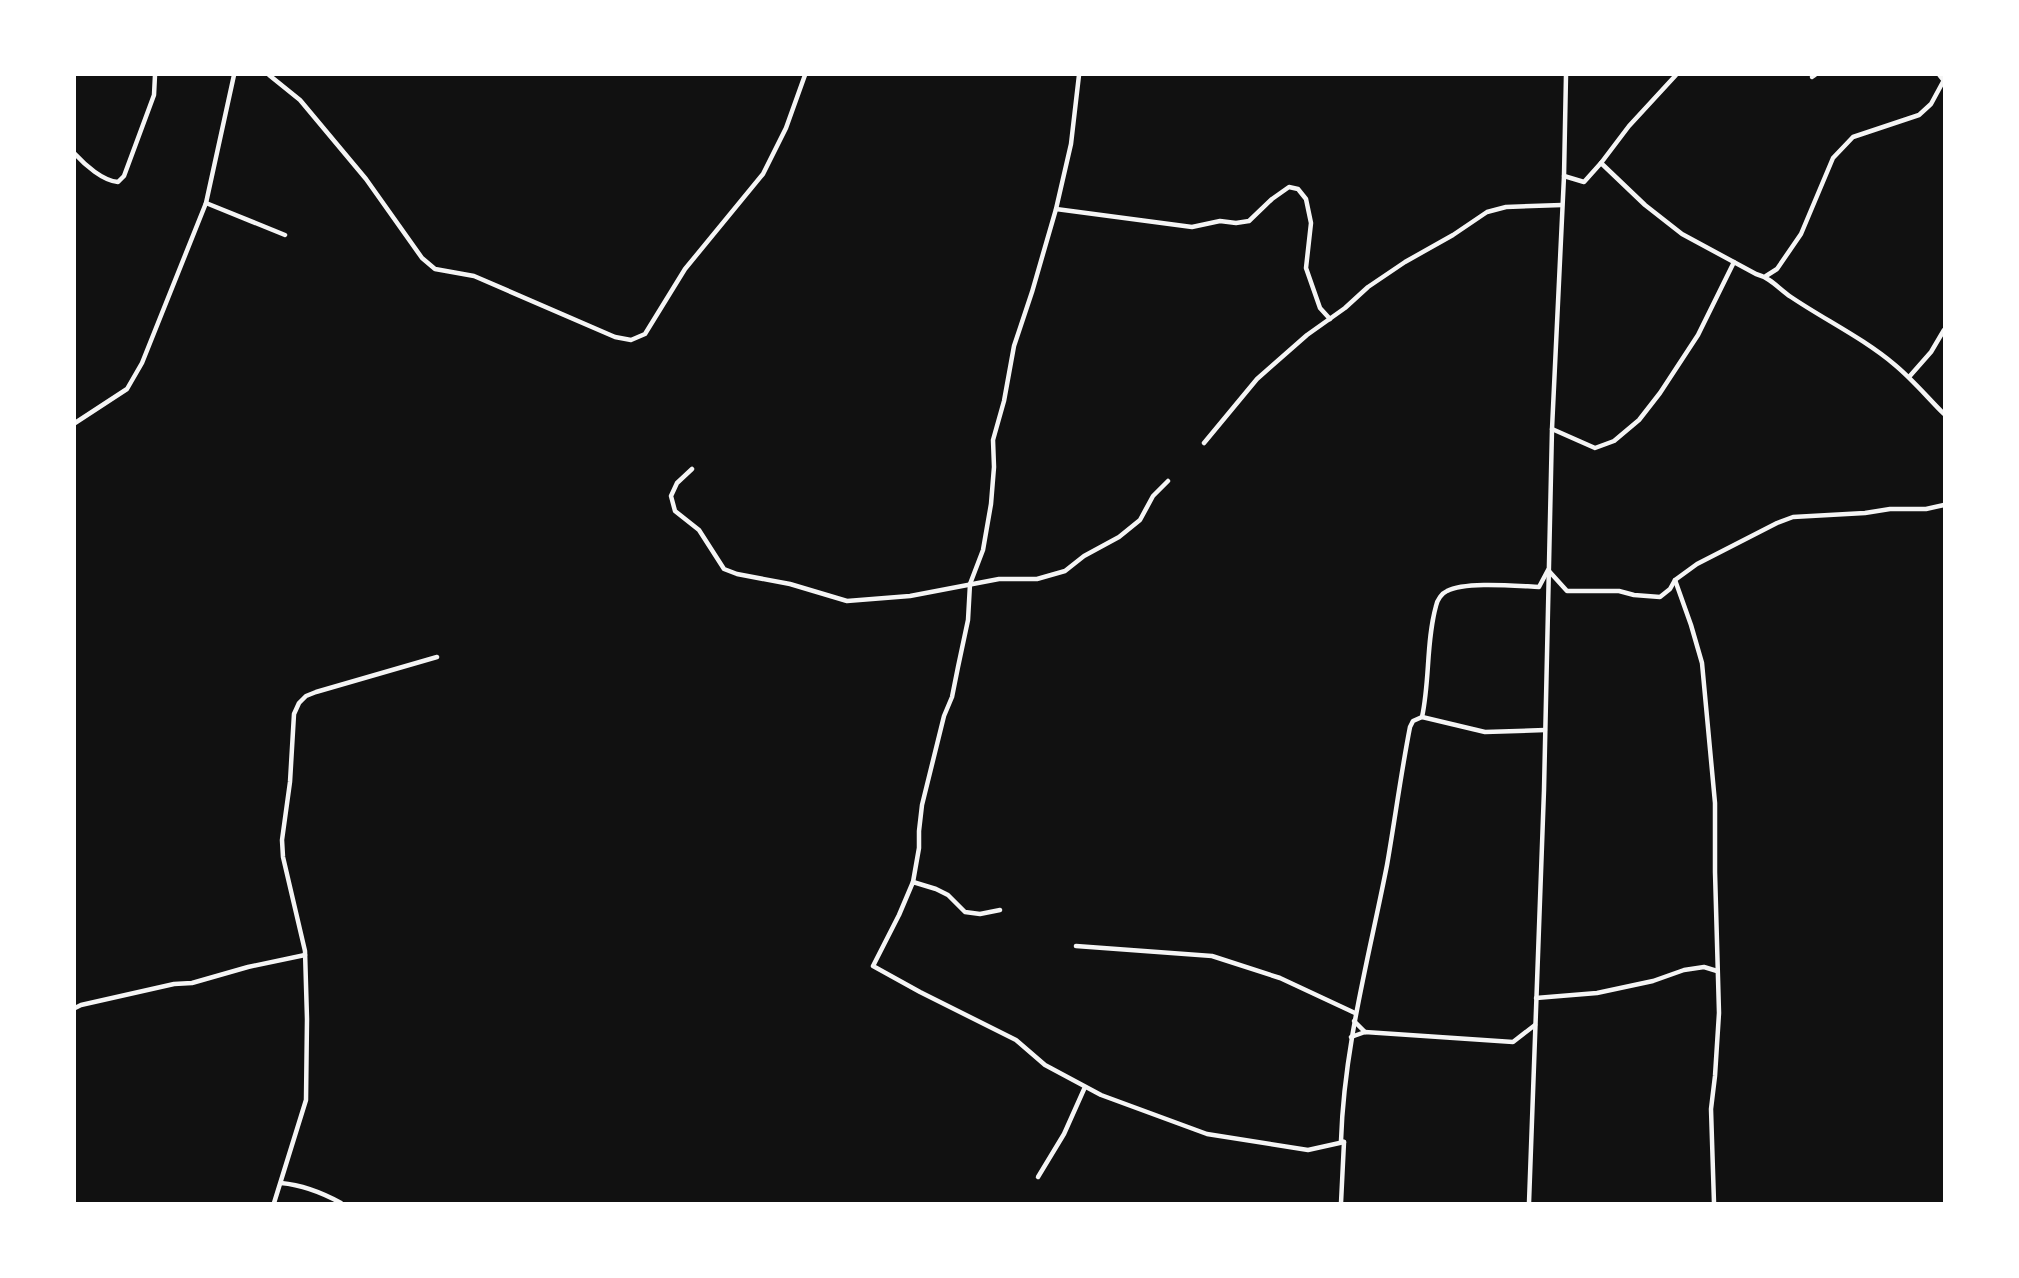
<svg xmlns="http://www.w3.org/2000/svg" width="2019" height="1278" font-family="Poppins,sans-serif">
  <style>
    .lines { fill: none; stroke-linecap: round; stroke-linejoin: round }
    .minor { stroke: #f5f5f5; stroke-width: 4.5 }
    .tertiary { stroke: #f5f5f5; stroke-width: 5.5 }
  </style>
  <rect width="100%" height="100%" fill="#111"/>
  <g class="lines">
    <g class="minor">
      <path d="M269 75 300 100 366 179 422 258 435 269 474 276 615 337 631 340 645 334 685 269 763 174 786 128 805 75"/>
      <path d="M1812 77 1815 75"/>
      <path d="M75 154C85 165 103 181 118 182L124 176 154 95 155 75"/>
      <path d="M1601 163 1645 205 1682 234 1756 274C1771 278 1779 289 1791 297 1825 320 1863 338 1895 365 1913 380 1927 397 1944 414"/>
      <path d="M1564 176 1584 182 1601 163 1629 126 1676 75"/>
      <path d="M206 203 285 235"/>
      <path d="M1056 209 1192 227 1220 221 1236 223 1249 221 1272 199 1289 187 1298 189 1306 199 1311 223 1306 268 1320 308 1330 319"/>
      <path d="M1766 276 1777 269 1801 234 1833 158 1853 137 1919 115 1931 104 1944 80"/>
      <path d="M1909 377 1931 352 1944 330"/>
      <path d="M75 423 127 389 142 363 206 203 234 75"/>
      <path d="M1552 429 1595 448 1614 441 1639 420 1660 393 1698 335 1734 262"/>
      <path d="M1204 443 1257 379 1307 335 1345 308 1368 287 1405 262 1453 235 1487 212 1506 207 1562 205"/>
      <path d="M692 469 677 483 671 496 675 511 699 530 724 569 737 574 790 584 847 601 910 596 999 579H1037L1065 571 1084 556 1119 537 1140 520 1153 496 1168 481"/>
      <path d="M1675 580 1691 625 1702 663 1715 803V872L1719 1013 1715 1076 1711 1109 1714 1203"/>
      <path d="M1422 717C1430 680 1426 642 1436 606 1437 600 1442 593 1447 591 1465 581 1517 586 1539 587L1548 570 1567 591H1619L1634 595 1660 597 1670 589 1675 580 1697 564 1777 523 1793 517 1865 513 1890 509H1926L1944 505"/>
      <path d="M913 882 919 848V831L922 805 944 716 952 697 958 667 968 620 970 584 983 550 991 504 994 467 993 440 1004 401 1014 346 1032 292 1056 209 1071 144 1079 75"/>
      <path d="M1000 910 980 914 965 912 948 895 936 889 913 882 899 915 873 966 920 992 1016 1040 1045 1065 1101 1095 1207 1134 1308 1150 1344 1142"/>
      <path d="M1076 946 1212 956 1280 978 1355 1013"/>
      <path d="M1536 998 1597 993 1653 981 1684 970 1704 967 1717 971"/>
      <path d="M75 1008 81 1005 174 984 192 983 248 967 305 955"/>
      <path d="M1354 1021 1365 1032"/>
      <path d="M1351 1037 1365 1032 1513 1042 1535 1025"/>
      <path d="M1038 1177 1064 1134 1085 1087"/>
      <path d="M281 1183C303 1185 321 1192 341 1203"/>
      <path d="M274 1203 306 1100 307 1019 305 951 283 857 282 840 290 782 294 714 299 703 306 696 316 692 437 657"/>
      <path d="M1341 1203 1344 1142 1341 1141C1344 1047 1369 957 1387 865 1395 819 1401 773 1410 727L1413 721 1422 717 1485 732 1545 730"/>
      <path d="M1529 1203 1544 790 1552 429 1564 176 1566 75"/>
    </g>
    <path class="tertiary" d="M1940 75 1944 80"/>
  </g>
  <rect width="2019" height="1278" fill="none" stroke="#ffffff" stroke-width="152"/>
</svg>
